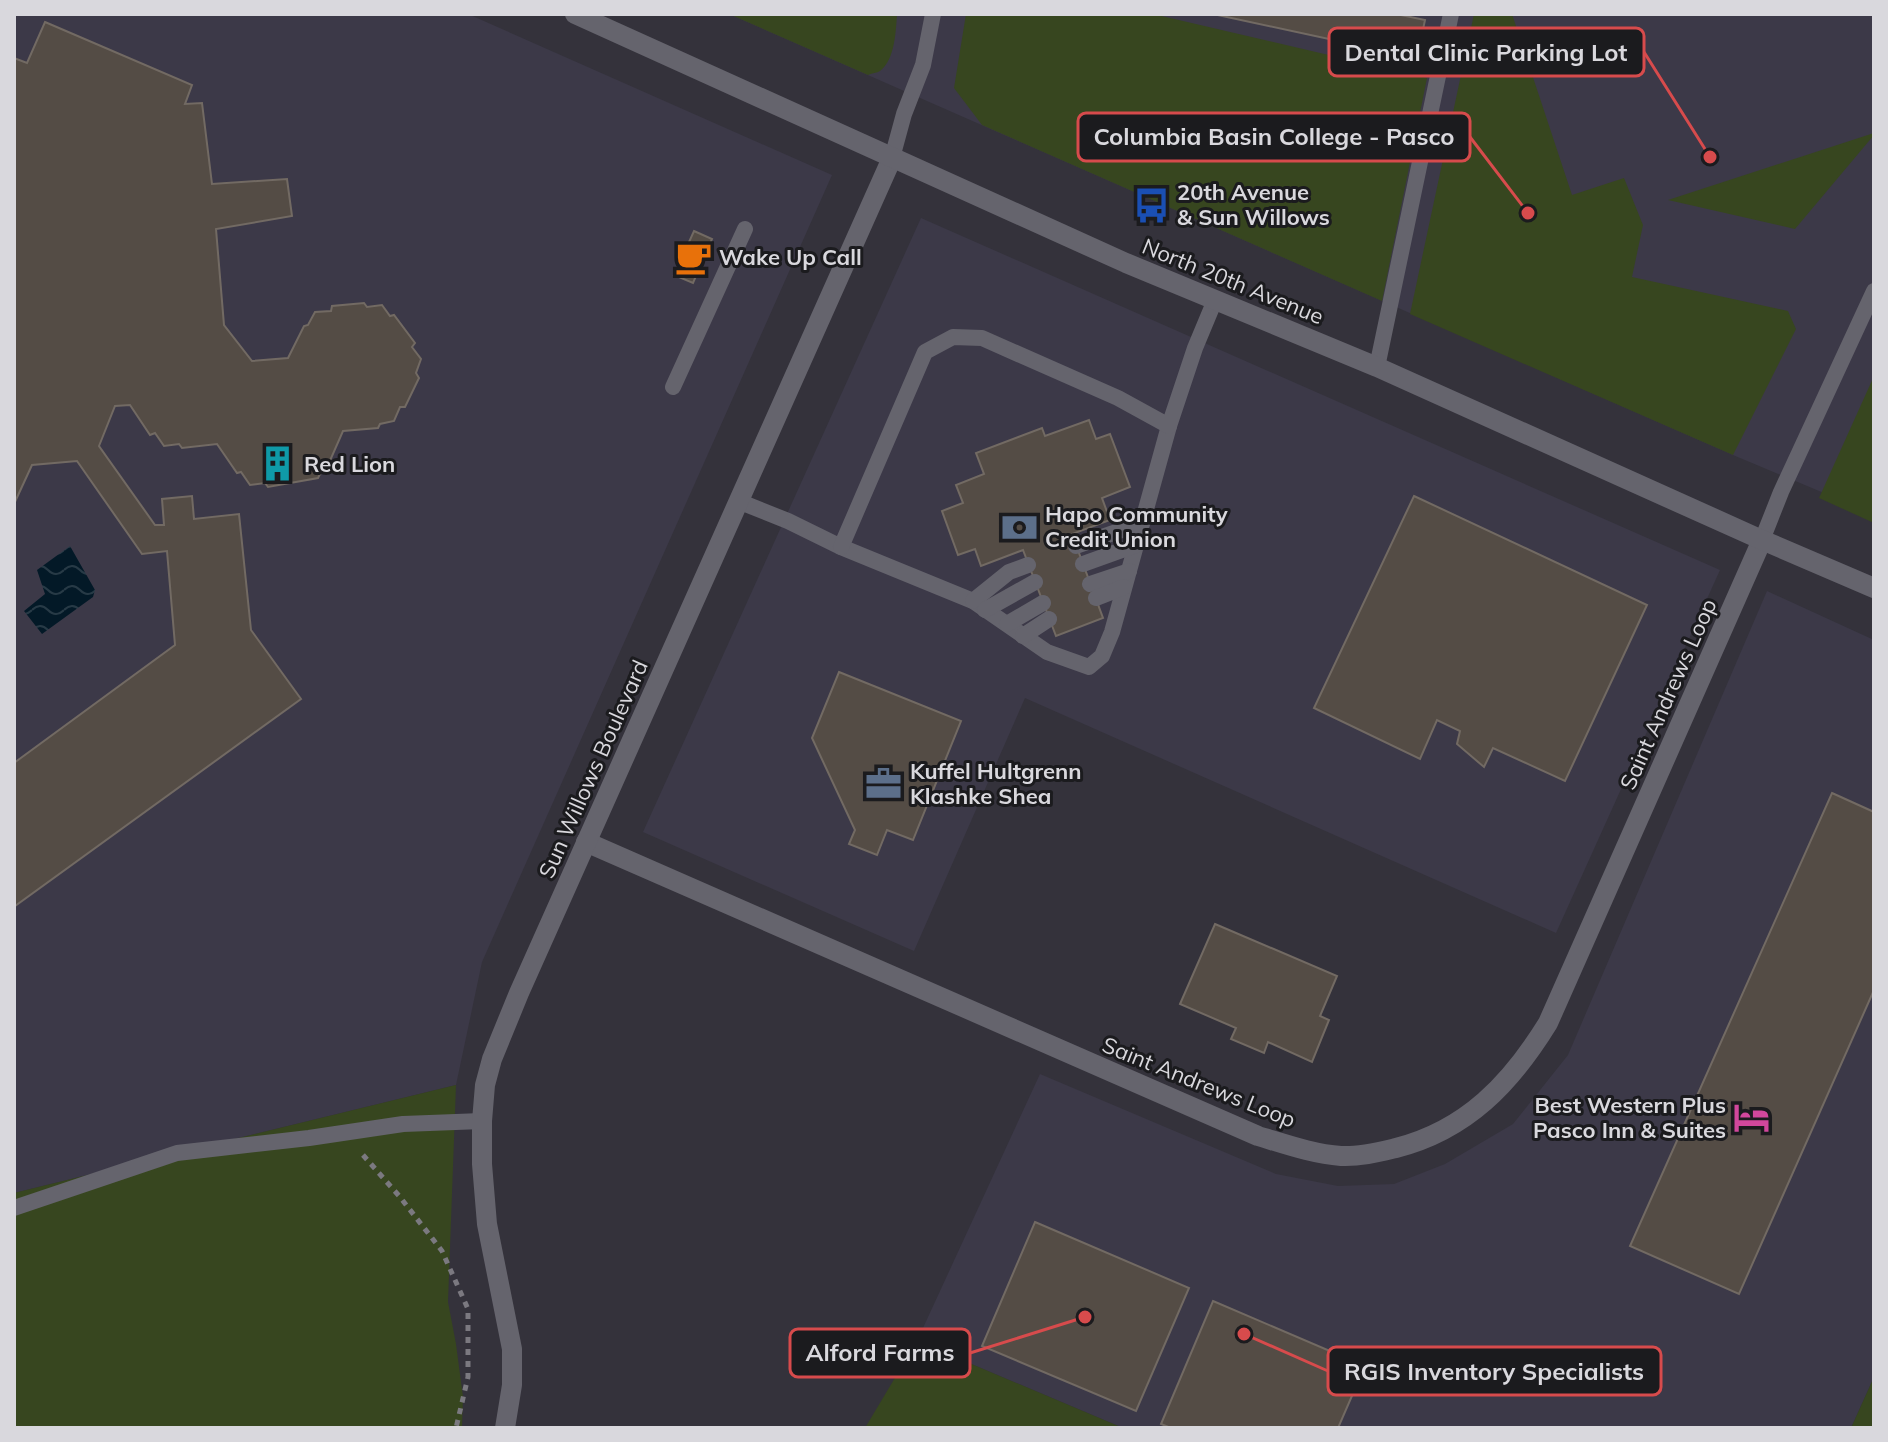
<svg xmlns="http://www.w3.org/2000/svg" width="1888" height="1442" font-family="Mulish,sans-serif">
  <style>
    .built { fill: #3c3948 }
    .grass { fill: #37461f }
    .water { fill: url(#water-waves) }
    .building { fill: #544c45; stroke: #726a63; stroke-width: 2 }
    .lines { fill: none; stroke-linecap: round; stroke-linejoin: round }
    .path { stroke: #7b7980; stroke-width: 5; stroke-dasharray: 6 6; stroke-linecap: butt }
    .service { stroke: #65646d; stroke-width: 16 }
    .minor { stroke: #65646d; stroke-width: 20 }
    .tertiary { stroke: #65646d; stroke-width: 20 }
    .secondary { stroke: #65646d; stroke-width: 20 }
    .labels { text-anchor: middle; dominant-baseline: central; stroke-width: 6; stroke-linejoin: round; paint-order: stroke }
    .poi-label { font-size: 22px; font-weight: bold; fill: #d9d8dd; stroke: #1b1b1e; text-anchor: start }
    .street-label { font-size: 22px; fill: #d9d8dd; stroke: #1b1b1e }
    .leader { fill: none; stroke: #d74b4c; stroke-width: 3 }
    .callout-dot { fill: #d74b4c; stroke: #1b1b1e; stroke-width: 3 }
    .callout { fill: #1b1b1e; stroke: #d74b4c; stroke-width: 3 }
    .callout-label { font-size: 24px; text-anchor: middle; font-weight: bold; fill: #d9d8dd }
  </style>
  <defs>
    <pattern id="water-waves" width="16" height="10" patternUnits="userSpaceOnUse" patternTransform="scale(2)"><rect width="16" height="10" fill="#031927"/><path d="M0 5q4-4 8 0t8 0" fill="none" stroke="#273a46"/></pattern>
  </defs>
  <rect width="100%" height="100%" fill="#34323b"/>
  <g class="built">
    <path d="M14 14H468L832 175 482 962 456 1085 14 1193Z"/>
    <path d="M729 14H1874V514L1733 455Z"/>
    <path d="M921 218 1720 570 1556 933 1025 698 914 951 643 832Z"/>
    <path d="M1767 591 1874 640V1377L1851 1428H1123L917 1341 1040 1074 1276 1174 1338 1186 1394 1184 1445 1164 1513 1124 1568 1055Z"/>
  </g>
  <g class="grass">
    <path d="M729 14H897C896 30 895 60 880 71 877 73 872 73 868 75Z"/>
    <path d="M966 14H1153L1427 78 1382 301 982 125 954 88Z"/>
    <path d="M1474 14H1512L1572 195 1624 178 1643 225 1632 277 1788 311 1796 329 1733 455 1410 314Z"/>
    <path d="M1874 133V135L1795 229 1668 200Z"/>
    <path d="M1874 376V523L1819 498Z"/>
    <path d="M456 1085 448 1302 456 1344 463 1397 462 1428H14V1193Z"/>
    <path d="M917 1341 1123 1428H865Z"/>
    <path d="M1874 1377V1428H1851Z"/>
  </g>
  <path class="water" d="M70 546 95 590 93 597 42 634 24 611 45 594 37 570Z"/>
  <g class="building">
    <path d="M1213 14H1396L1425 20 1417 58Z"/>
    <path d="M45 22 192 85 185 104 202 103 212 184 287 179 292 216 216 229 224 325 252 361 288 358 304 326 308 325 315 312 331 311 332 306 364 303 367 307 382 305 390 316 394 315 415 343 412 347 421 359 416 373 419 378 405 407H400L394 421 380 424 378 428 343 431 329 463 325 464 318 478 268 487 265 483 250 485 241 472 237 473 217 444 182 448 179 444 164 446 155 433 150 435 130 405 115 406 99 446 155 525H164L162 499 192 496 194 519 239 514 251 630 301 699 15 906 14 763 175 645 167 551 142 554 77 461 32 465 14 504V58L27 63Z"/>
    <path d="M694 231 712 239 693 283 674 275Z"/>
    <path d="M1089 420 1096 439 1110 434 1130 487 1102 498 1110 520 1072 534 1103 618 1056 636 1023 550 981 566 975 549 958 555 942 511 963 503 956 485 984 474 976 453 1042 428 1045 436Z"/>
    <path d="M1414 496 1647 605 1565 781 1493 748 1484 767 1457 744 1460 731 1437 720 1420 759 1314 708Z"/>
    <path d="M839 672 961 721 913 840 887 830 877 855 849 844 855 830 812 738Z"/>
    <path d="M1832 793 1874 812V990L1739 1294 1630 1246Z"/>
    <path d="M1215 924 1337 976 1320 1016 1329 1020 1312 1062 1268 1042 1264 1053 1231 1039 1236 1028 1180 1004Z"/>
    <path d="M1035 1222 1189 1288 1136 1411 982 1346Z"/>
    <path d="M1213 1301 1365 1366 1338 1428H1171L1161 1424Z"/>
  </g>
  <g class="lines">
    <path class="path" d="M363 1155 400 1197 442 1251 468 1309V1377L456 1428"/>
    <g class="service">
      <path d="M892 158 904 114 923 65 933 14"/>
      <path d="M1377 367 1451 14"/>
      <path d="M673 387 745 229"/>
      <path d="M738 501 788 521 841 547 973 601 1047 652 1089 667 1102 656 1112 632 1169 426"/>
      <path d="M1762 540 1781 492 1874 291"/>
      <path d="M1076 546 1142 523"/>
      <path d="M841 547 925 352 953 337 982 338 1118 398 1169 426 1195 348 1215 300"/>
      <path d="M1083 564 1136 545"/>
      <path d="M1090 584 1129 571"/>
      <path d="M1096 598 1124 587"/>
      <path d="M973 601 1009 572 1028 565"/>
      <path d="M985 610 1035 582"/>
      <path d="M1007 624 1043 603"/>
      <path d="M1023 636 1049 619"/>
      <path d="M14 1208 177 1153 309 1138 403 1124 482 1121"/>
    </g>
    <path class="minor" d="M586 842 1258 1136C1285 1144 1313 1154 1341 1156 1359 1157 1379 1152 1396 1148 1467 1130 1511 1083 1548 1023L1762 540"/>
    <path class="tertiary" d="M505 1428 512 1385V1349L487 1224 482 1164V1121L485 1085 492 1059 519 993 892 158"/>
    <path class="secondary" d="M575 14 1126 263 1377 367 1762 540 1874 588"/>
  </g>
  <defs>
    <symbol id="bus-bare" viewBox="-9 -9 18 18"><path d="M-5-6H5V4H4V6H2V4H-2V6H-4V4H-5ZM-3.5-4V0h7V-4ZM-3.5 1.2v1.5H-2V1.2ZM2 1.2v1.5H3.5V1.2Z" fill="#1a4fb4" stroke="#1b1b1e" stroke-width="2.5" paint-order="stroke"/></symbol>
    <symbol id="cafe-bare" viewBox="-9 -9 18 18"><path d="M-5.5-4.5H6V0H3Q3 3.5 0 3.5H-2.5Q-5.5 3.5-5.5 0ZM3-3.2v2h1.7v-2ZM-6 4.5H4V6H-6Z" fill="#e8710a" stroke="#1b1b1e" stroke-width="2.5" paint-order="stroke"/></symbol>
    <symbol id="building-bare" viewBox="-9 -9 18 18"><path d="M-4-6H4V6H1V3H-1V6H-4ZM-2.5-4.3h1.7v1.8h-1.7ZM.8-4.3h1.7v1.8H.8ZM-2.5-1h1.7V.8h-1.7ZM.8-1h1.7V.8H.8Z" fill="#0f9aa8" stroke="#1b1b1e" stroke-width="2.5" paint-order="stroke"/></symbol>
    <symbol id="bank-bare" viewBox="-9 -9 18 18"><path d="M-6-4H6V4H-6ZM0-2.3a2.3 2.3 0 1 0 0 4.6a2.3 2.3 0 1 0 0-4.6Z" fill="#5c6f8a" stroke="#1b1b1e" stroke-width="2.5" paint-order="stroke"/></symbol>
    <symbol id="office-bare" viewBox="-9 -9 18 18"><path d="M-6-3h4V-5.5h4V-3h4V5H-6ZM-1-4.5V-3h2v-1.5ZM-6 0V1H6V0Z" fill="#5c6f8a" stroke="#1b1b1e" stroke-width="2.5" paint-order="stroke"/></symbol>
    <symbol id="hotel-bare" viewBox="-9 -9 18 18"><path d="M-6-4.5h1.5V1H6V5H4.5V3h-9V5H-6ZM-4 0a1.8 1.8 0 1 1 3.6 0ZM.5 0V-2.5h3Q6-2.5 6 0Z" fill="#d1479c" stroke="#1b1b1e" stroke-width="2.5" paint-order="stroke"/></symbol>
  </defs>
  <g fill-rule="evenodd">
    <use href="#bus-bare" x="1126" y="180" width="51" height="51"/>
    <use href="#cafe-bare" x="668" y="232" width="51" height="51"/>
    <use href="#building-bare" x="252" y="438" width="51" height="51"/>
    <use href="#bank-bare" x="994" y="502" width="51" height="51"/>
    <use href="#office-bare" x="858" y="758" width="51" height="51"/>
    <use href="#hotel-bare" x="1726" y="1092" width="51" height="51"/>
  </g>
  <g class="labels">
    <g class="poi-label">
      <text x="1177" y="192">20th Avenue<tspan x="1177" dy="25">&amp; Sun Willows</tspan></text>
      <text x="719" y="257">Wake Up Call</text>
      <text x="304" y="464">Red Lion</text>
      <text x="1045" y="514">Hapo Community<tspan x="1045" dy="25">Credit Union</tspan></text>
      <text x="910" y="771">Kuffel Hultgrenn<tspan x="910" dy="25">Klashke Shea</tspan></text>
      <text x="1726" y="1105" text-anchor="end">Best Western Plus<tspan x="1726" dy="25">Pasco Inn &amp; Suites</tspan></text>
    </g>
    <g class="street-label">
      <text transform="translate(1233 281) rotate(22)">North 20th Avenue</text>
      <text transform="translate(1668 694) rotate(-66)">Saint Andrews Loop</text>
      <text transform="translate(593 769) rotate(-66)">Sun Willows Boulevard</text>
      <text transform="translate(1199 1082) rotate(22)">Saint Andrews Loop</text>
    </g>
  </g>
  <path class="leader" d="M1710 157L1644 52M1528 213L1470 137M1085 1317L970 1353M1244 1334L1328 1371"/>
  <g class="callout-dot">
    <circle cx="1710" cy="157" r="8"/>
    <circle cx="1528" cy="213" r="8"/>
    <circle cx="1085" cy="1317" r="8"/>
    <circle cx="1244" cy="1334" r="8"/>
  </g>
  <g class="callout">
    <rect x="1329" y="28" width="315" height="48" rx="8"/>
    <rect x="1078" y="113" width="392" height="48" rx="8"/>
    <rect x="790" y="1329" width="180" height="48" rx="8"/>
    <rect x="1328" y="1347" width="333" height="48" rx="8"/>
  </g>
  <g class="callout-label">
    <text x="1486" y="61">Dental Clinic Parking Lot</text>
    <text x="1274" y="145">Columbia Basin College - Pasco</text>
    <text x="880" y="1361">Alford Farms</text>
    <text x="1494" y="1380">RGIS Inventory Specialists</text>
  </g>
  <rect width="1888" height="1442" fill="none" stroke="#d9d8dd" stroke-width="32"/>
</svg>
